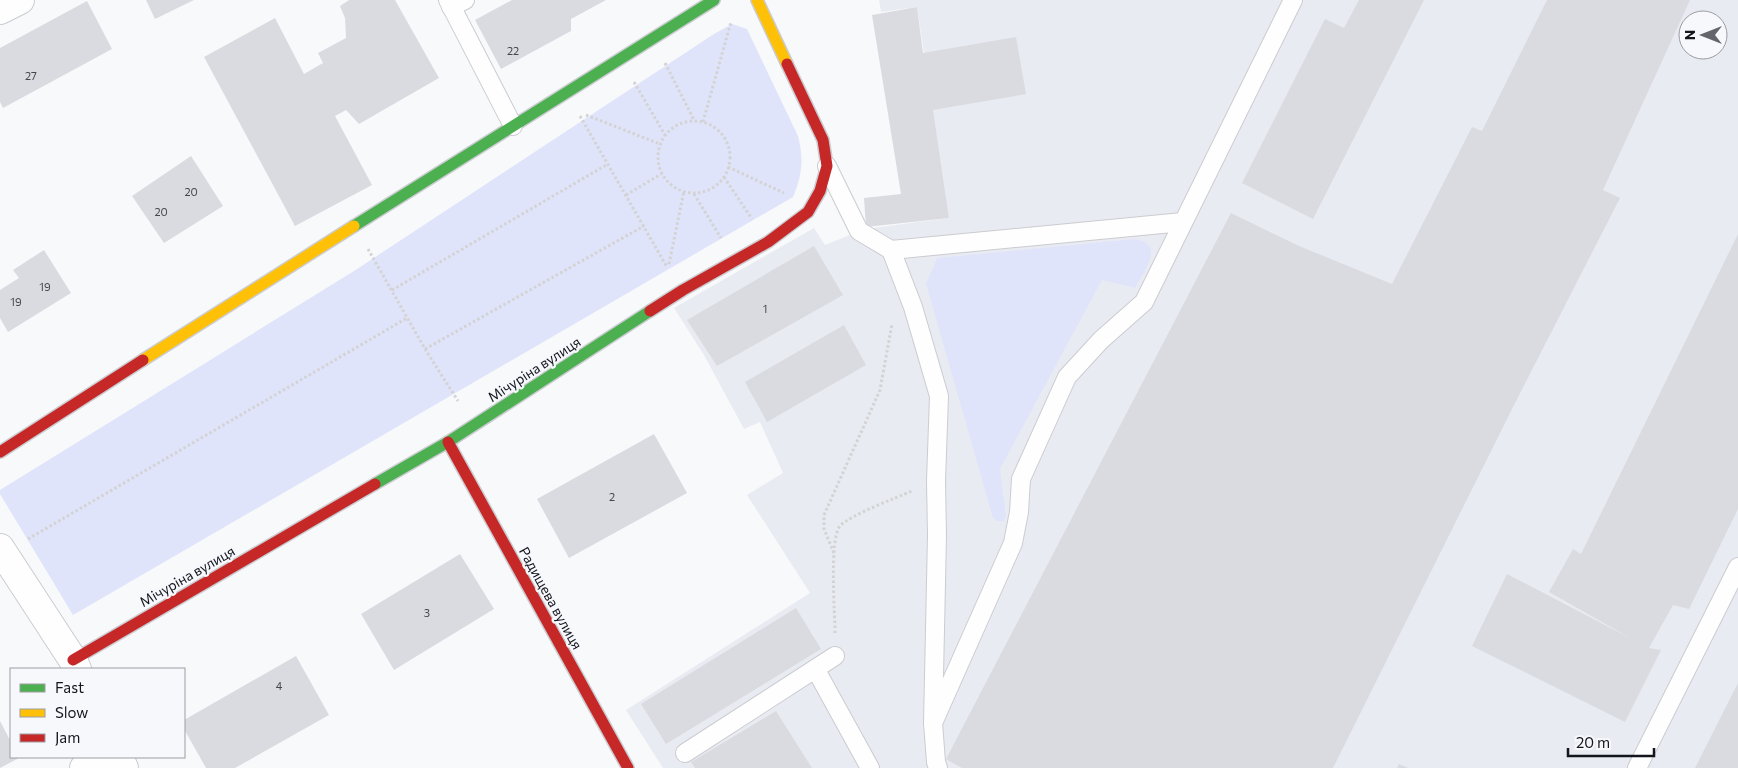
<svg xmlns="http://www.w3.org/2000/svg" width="1738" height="768" font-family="Commissioner,sans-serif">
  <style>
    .built { fill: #e9ebf2; fill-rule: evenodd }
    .green { fill: #e0e4fa }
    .building { fill: #dadbe0 }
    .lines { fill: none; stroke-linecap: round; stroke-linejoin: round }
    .lane-casing { stroke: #cbccd1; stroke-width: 20 }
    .street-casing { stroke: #cbccd1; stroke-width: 30 }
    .fast-casing { stroke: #cbccd1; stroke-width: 14 }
    .slow-casing { stroke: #cbccd1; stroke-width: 14 }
    .jam-casing { stroke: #cbccd1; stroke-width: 14 }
    .path { stroke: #d3d3d3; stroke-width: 3; stroke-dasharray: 2.5 2.5; stroke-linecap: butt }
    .lane { stroke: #fefefe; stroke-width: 18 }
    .street { stroke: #fefefe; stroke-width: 28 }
    .fast { stroke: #4caf50; stroke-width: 11 }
    .slow { stroke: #ffc107; stroke-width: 11 }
    .jam { stroke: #c62828; stroke-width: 11 }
    .labels { text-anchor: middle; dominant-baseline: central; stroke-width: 4.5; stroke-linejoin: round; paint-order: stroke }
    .number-label { font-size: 11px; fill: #46464e }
    .street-label { font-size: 14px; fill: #14151d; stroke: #f7f8fc }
  </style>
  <rect width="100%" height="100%" fill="#f8f9fb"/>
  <path class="built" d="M879 0H1738V768H663L626 710 810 593 747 495 783 473 760 422 744 429 704 355 674 308 814 228 825 245 865 229 949 218 917 7 881 12ZM1688 20H1718V50H1688Z"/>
  <g class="green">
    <path d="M732 24 747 29 798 136C804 159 802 176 793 197L73 615 0 494V490L354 271 714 34Z"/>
    <path d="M1134 239C1167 243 1144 271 1135 288L1102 280 1000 469 1006 516 1004 521H997L993 518 926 284 937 258Z"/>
  </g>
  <g class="building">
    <path d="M146 0H194L155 19Z"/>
    <path d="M349 0H395L439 78 359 124 346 110 335 116 372 185 295 226 204 57 275 18 304 74 323 63 318 53 346 38 345 18 340 6Z"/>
    <path d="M512 0H606L571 19V31L501 69 475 20Z"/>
    <path d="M1359 0H1424L1313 219 1242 183 1325 19 1344 28Z"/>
    <path d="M1547 0H1690L1603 190 1620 198 1515 403 1333 768H962L946 759 1231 213 1299 246 1392 284 1472 127 1482 131Z"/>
    <path d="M87 1 112 49 3 108 0 102V48Z"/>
    <path d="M917 7 923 53 1016 37 1026 94 933 110 949 218 866 227 864 198 901 194 872 15Z"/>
    <path d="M191 156 223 206 164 243 132 196Z"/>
    <path d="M1738 234V509L1689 609 1673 605 1649 648 1661 650 1625 722 1472 646 1507 574 1632 639 1549 592 1573 549 1581 554Z"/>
    <path d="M814 246 843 295 717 366 687 320Z"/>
    <path d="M44 250 71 293 8 332 0 318V290L19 278 13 270Z"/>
    <path d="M844 325 866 365 767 422 745 382Z"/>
    <path d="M654 434 687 493 569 558 537 499Z"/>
    <path d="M460 554 494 609 394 670 361 614Z"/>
    <path d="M796 608 821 649 666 744 641 704Z"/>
    <path d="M296 656 329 715 235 768H206L184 729V720Z"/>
    <path d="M1738 683V768H1695Z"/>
    <path d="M776 711 812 768H695L691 762Z"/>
    <path d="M0 721 11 742V757H21L0 768Z"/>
    <path d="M1399 764 1408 768H1397Z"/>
  </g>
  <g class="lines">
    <defs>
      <g id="lane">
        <path d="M448 0 513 126"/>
        <path d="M451 7 465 0"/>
        <path d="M827 166 859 231 891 250 913 307 939 396 936 481 937 535 933 723 936 762 938 768"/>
        <path d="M891 250 1183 222"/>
        <path d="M816 670 870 768"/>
        <path d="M933 723 1013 543 1019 512 1021 479 1067 377 1101 340 1144 302 1293 0"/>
        <path d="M685 753 835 656"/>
        <path d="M1637 768 1738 567"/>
      </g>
      <g id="street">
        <path d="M0 10 20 0"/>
        <path d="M0 548 73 660 77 669"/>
        <path d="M119 757 124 768"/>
        <path d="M84 768 103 757"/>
      </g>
      <g id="fast">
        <path d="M354 226 714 0"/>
        <path d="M375 484 448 442 650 311"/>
      </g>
      <g id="slow">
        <path d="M757 0 787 64"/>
        <path d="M143 360 354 226"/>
      </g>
      <g id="jam">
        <path d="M650 311 683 290 768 242 808 212 820 191 827 166 823 140 787 64"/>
        <path d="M448 442 628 768"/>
        <path d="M0 452 143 360"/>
        <path d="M73 660 375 484"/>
      </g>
    </defs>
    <use href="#lane" class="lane-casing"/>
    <use href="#street" class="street-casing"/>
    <use href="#fast" class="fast-casing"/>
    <use href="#slow" class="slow-casing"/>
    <use href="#jam" class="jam-casing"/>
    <g class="path">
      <path d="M665 63 694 120"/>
      <path d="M634 82 665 135"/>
      <path d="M586 115 660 144"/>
      <path d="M580 116 667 267"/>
      <circle cx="694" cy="157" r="36"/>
      <path d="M703 122 731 22"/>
      <path d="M728 167 784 193"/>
      <path d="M724 177 752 219"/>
      <path d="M694 194 721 238"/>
      <path d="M626 195 661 174"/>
      <path d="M368 249 425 349 458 401"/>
      <path d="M669 264 684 191"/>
      <path d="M392 290 608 164"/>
      <path d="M425 349 644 226"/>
      <path d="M28 539 407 318"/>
      <path d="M834 553 824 529V515L880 390 892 324"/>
      <path d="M835 633C835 613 829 539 840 526 850 515 896 498 912 491"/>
    </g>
    <use href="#lane" class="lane"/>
    <use href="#street" class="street"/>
    <use href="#fast" class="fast"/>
    <use href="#slow" class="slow"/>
    <use href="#jam" class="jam"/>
  </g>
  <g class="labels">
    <g class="number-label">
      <text x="513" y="50">22</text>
      <text x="31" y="75">27</text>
      <text x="191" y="191">20</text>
      <text x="161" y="211">20</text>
      <text x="45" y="286">19</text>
      <text x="16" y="301">19</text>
      <text x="765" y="308">1</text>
      <text x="612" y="496">2</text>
      <text x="427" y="612">3</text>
      <text x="279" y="685">4</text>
    </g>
    <g class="street-label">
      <text transform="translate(534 369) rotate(-33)">Мічуріна вулиця</text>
      <text transform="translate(187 576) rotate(-30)">Мічуріна вулиця</text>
      <text transform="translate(551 598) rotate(61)">Радищева вулиця</text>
    </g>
  </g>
  <rect x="10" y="668" width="175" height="90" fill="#f7f8fc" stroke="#9c9da3"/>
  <rect x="20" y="684" width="25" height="8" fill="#4caf50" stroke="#9c9da3"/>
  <text x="55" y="693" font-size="15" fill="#14151d">Fast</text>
  <rect x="20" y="709" width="25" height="8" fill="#ffc107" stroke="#9c9da3"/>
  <text x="55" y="718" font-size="15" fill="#14151d">Slow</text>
  <rect x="20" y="734" width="25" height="8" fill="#c62828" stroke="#9c9da3"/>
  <text x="55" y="743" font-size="15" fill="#14151d">Jam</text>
  <g transform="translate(1703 35) rotate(270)"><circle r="24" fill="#f7f8fc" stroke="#9c9da3"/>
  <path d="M0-4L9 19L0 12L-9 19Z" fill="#64656b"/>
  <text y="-8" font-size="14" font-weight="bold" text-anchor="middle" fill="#14151d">N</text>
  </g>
  <path d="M1568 748v8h86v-8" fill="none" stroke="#14151d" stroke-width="2.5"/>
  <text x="1576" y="748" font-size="15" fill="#14151d" stroke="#f7f8fc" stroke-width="4" paint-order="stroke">20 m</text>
</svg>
